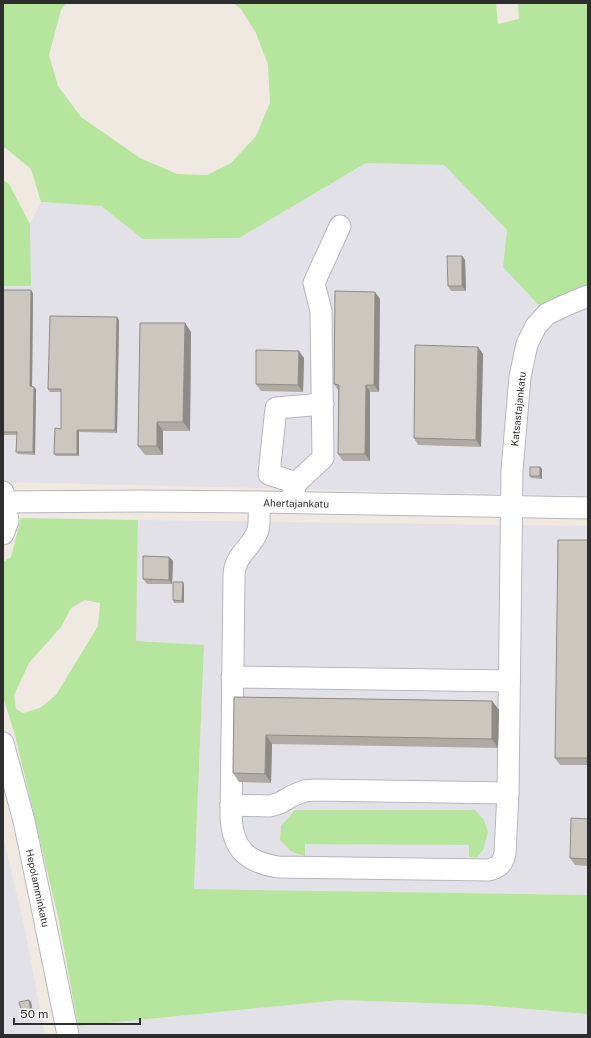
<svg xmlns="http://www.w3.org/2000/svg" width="591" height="1038" font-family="'Public Sans',sans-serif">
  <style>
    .industrial { fill: #e3e1e8 }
    .green { fill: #b6e59e; fill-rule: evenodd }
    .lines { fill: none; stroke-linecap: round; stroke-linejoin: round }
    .minor-casing { stroke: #b4b7c1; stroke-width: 23 }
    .minor { stroke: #fff; stroke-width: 21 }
    .wall { fill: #afaba4 }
    .shaded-wall { fill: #8e8b86 }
    .building { fill: #cbc7bf; stroke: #8e8b86 }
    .labels { text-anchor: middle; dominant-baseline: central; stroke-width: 3.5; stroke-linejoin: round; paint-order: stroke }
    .street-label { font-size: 10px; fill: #2e2e2e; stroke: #fff }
  </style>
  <rect width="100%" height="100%" fill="#efe9e1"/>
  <g class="industrial">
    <path d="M366 163 444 165 507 230 503 267 588 298V496L3 482V286H31L30 224 41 202 101 206 143 239 239 238Z"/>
    <path d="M138 520 588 526V895L194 889 204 645 136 641Z"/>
    <path d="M3 837 24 925 45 1035H3Z"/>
    <path d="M340 1000 482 1005 588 1014V1035H80L78 1026Z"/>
  </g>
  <g class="green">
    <path d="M3 3H66L61 10 49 55 58 86 81 117 140 158 177 174 207 175 231 163 256 136 270 103 268 65 256 33 241 9 233 3H496L498 24 519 19 518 3H588V296L547 314 503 267 507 230 444 165 366 163 239 238 143 239 101 206 41 202 31 169 3 146Z"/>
    <path d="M3 180 9 184 30 224 31 286H3Z"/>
    <path d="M21 518 138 520 136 641 204 645 194 889 588 895V1014L482 1005 340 1000 78 1026 59 921 15 735 3 697V562L11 557ZM85 600 100 603 98 626 56 695 40 708 23 713 16 709 14 695 29 663 61 627 71 608Z"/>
    <path d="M295 810H475L484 820 488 832 483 850 477 857H469V845L305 844V856L292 852 280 840 281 826Z"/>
  </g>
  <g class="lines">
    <defs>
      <g id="minor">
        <path d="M296 483 269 474 276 408 323 404"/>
        <path d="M3 492 8 521 3 534"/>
        <path d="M3 502 140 501 259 502 588 508"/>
        <path d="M259 502C259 511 260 521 258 530 254 544 240 552 236 565 234 569 234 574 234 578L231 817C233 850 247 862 278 867L489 870C499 867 503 864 505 853L508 793 512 470 520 377 527 344 536 326 547 314 566 305 588 296"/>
        <path d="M291 502 296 483 323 458 321 311 314 283 340 226"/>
        <path d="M232 677 509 681"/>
        <path d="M3 743 24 821 41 902 68 1035"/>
        <path d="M231 805 270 806 280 803 292 796 304 791 316 790 508 793"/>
      </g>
    </defs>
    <use href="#minor" class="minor-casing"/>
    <use href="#minor" class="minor"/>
  </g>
  <g class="wall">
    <path d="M462 256 465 260 466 291H451L448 286Z"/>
    <path d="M3 290 33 293 32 387 36 389 35 455 18 454 16 452 17 435H3Z"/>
    <path d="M375 292 380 299 379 392H370V461H343L338 454V390L334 384Z"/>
    <path d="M119 320 117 433 79 432V456H56L54 454 61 429V392H50L48 389Z"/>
    <path d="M185 323 191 332 190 431H163V455H145L138 446Z"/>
    <path d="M478 347 483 354 481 447 418 445 414 438Z"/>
    <path d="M304 358 303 392 261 391 256 384Z"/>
    <path d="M540 467 542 469V479L531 478 530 476Z"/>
    <path d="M588 540V765H560L555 758Z"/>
    <path d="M169 557 173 561 172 584H147L143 579Z"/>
    <path d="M184 585V603H174L173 600Z"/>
    <path d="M234 697 492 701 499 710 498 748 272 744 271 783 239 782 233 773Z"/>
    <path d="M588 819V866L575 865 570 858Z"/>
    <path d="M29 1000 31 1002 33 1014 23 1016 22 1013Z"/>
  </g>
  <g class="shaded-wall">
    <path d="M462 256 465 260 466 291 462 286Z"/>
    <path d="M31 290 33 293 32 389 30 386Z"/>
    <path d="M375 292 380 299 379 392 374 385Z"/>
    <path d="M117 317 119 320 117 433 115 430Z"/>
    <path d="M185 323 191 332 190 431 183 422Z"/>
    <path d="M478 347 483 354 481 447 476 440Z"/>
    <path d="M299 351 304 358 303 392 298 385Z"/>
    <path d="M366 385 370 392V461L365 454Z"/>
    <path d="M34 387 36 389 35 455 33 452Z"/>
    <path d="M157 422 163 431V455L157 446Z"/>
    <path d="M77 430 79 432V456L77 454Z"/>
    <path d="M540 467 542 469V479L540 476Z"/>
    <path d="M169 557 173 561 172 584 169 580Z"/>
    <path d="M183 582 184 585V603L182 601Z"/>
    <path d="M492 701 499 710 498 748 492 739Z"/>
    <path d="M266 735 272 744 271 783 265 774Z"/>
    <path d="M29 1000 31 1002 33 1014 31 1012Z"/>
  </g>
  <g class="building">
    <path d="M447 256H462V286H448Z"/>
    <path d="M3 290H31L30 386 34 387 33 452H16L17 432H3Z"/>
    <path d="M335 291 375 292 374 385H366L365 454H338L339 385 334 384Z"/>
    <path d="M50 316 117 317 115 430H77V454H54L55 428 61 429V389H48Z"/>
    <path d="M140 323H185L183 422H157V446H138Z"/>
    <path d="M415 345 478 347 476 440 414 438Z"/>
    <path d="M256 350 299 351 298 385 256 384Z"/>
    <rect x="530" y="467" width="10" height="9"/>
    <path d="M558 540H588V758H555Z"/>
    <path d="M143 556 169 557V580L143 579Z"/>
    <path d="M173 582H183L182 601 173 600Z"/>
    <path d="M234 697 492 701V739L266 735 265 774 233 773Z"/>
    <path d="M571 818 588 819V859L570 858Z"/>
    <path d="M29 1000 31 1012 22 1013 19 1002Z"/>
  </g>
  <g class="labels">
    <g class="street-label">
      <text transform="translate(518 409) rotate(-84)">Katsastajankatu</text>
      <text transform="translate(296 503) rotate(1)">Ahertajankatu</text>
      <text transform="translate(38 888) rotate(78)">Hepolamminkatu</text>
    </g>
  </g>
  <rect width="591" height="1038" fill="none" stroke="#2e2e2e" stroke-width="8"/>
  <path d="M14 1018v6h126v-6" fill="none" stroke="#2e2e2e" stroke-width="2"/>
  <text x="20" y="1018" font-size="12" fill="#2e2e2e" stroke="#ffffff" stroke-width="3" paint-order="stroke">50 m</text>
</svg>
